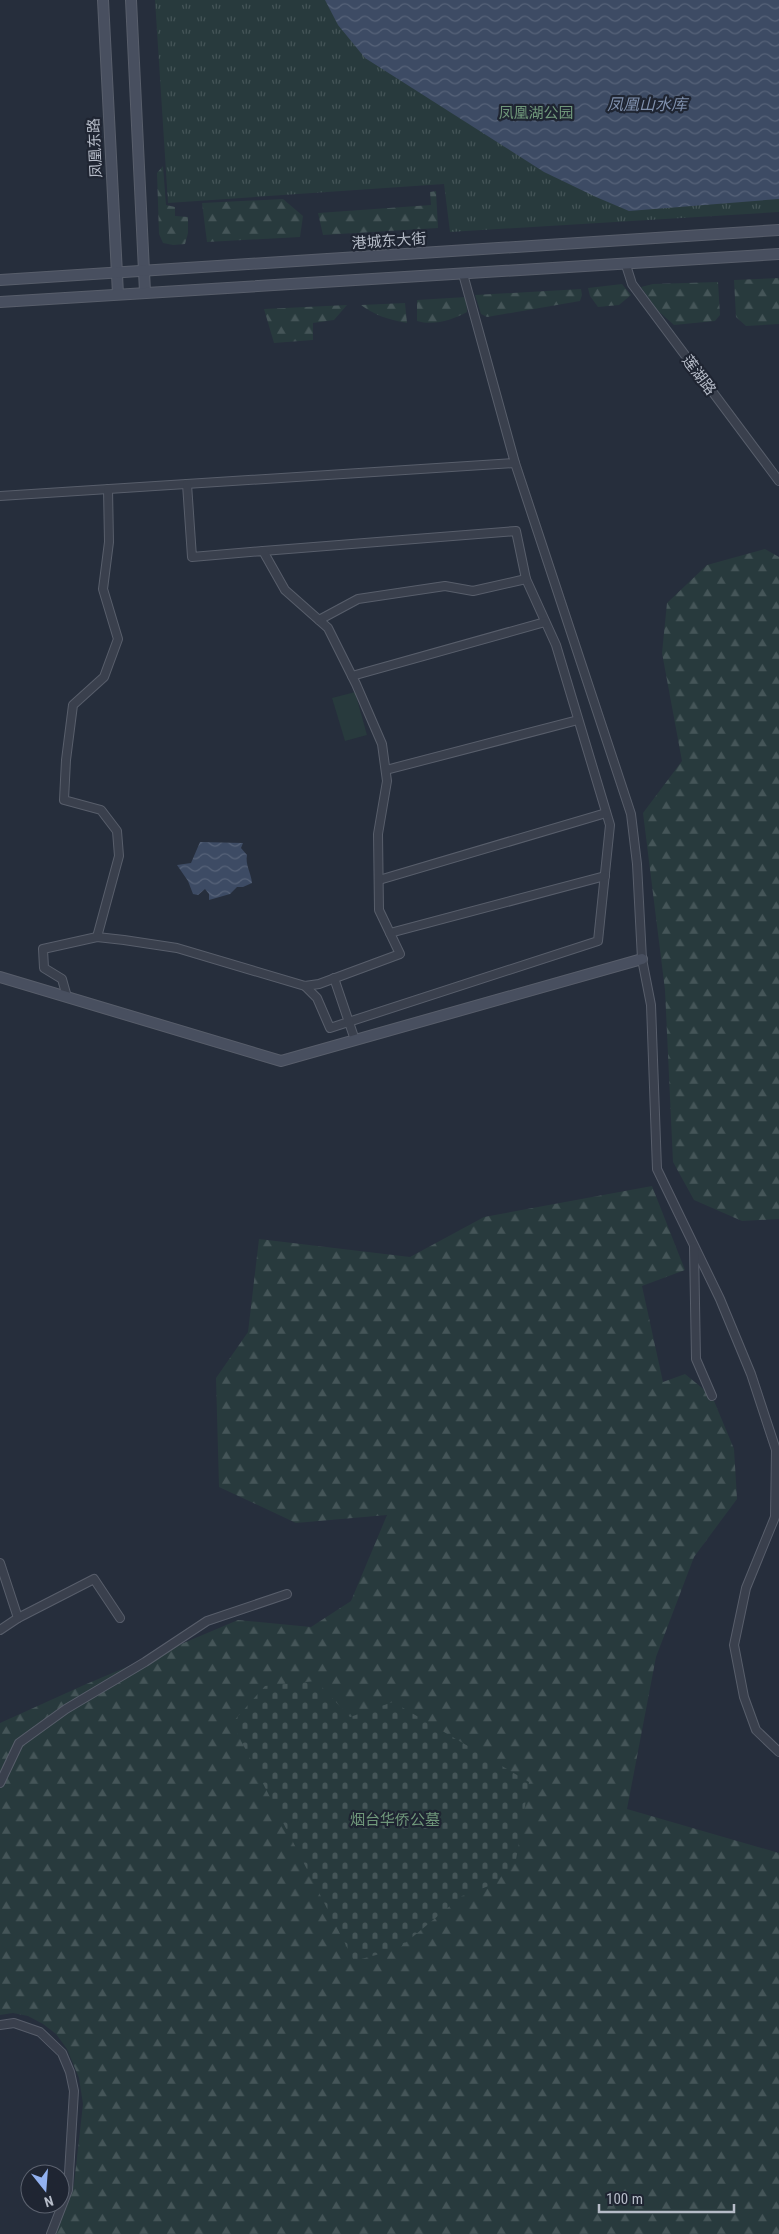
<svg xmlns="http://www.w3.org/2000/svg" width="779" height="2234" font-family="'Roboto Condensed','Noto Sans SC',sans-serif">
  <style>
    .forest { fill: url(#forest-firs) }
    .cemetery { fill: url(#cemetery-stones) }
    .park { fill: url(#park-tufts) }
    .pitch { fill: #283a3d }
    .water { fill: url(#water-waves) }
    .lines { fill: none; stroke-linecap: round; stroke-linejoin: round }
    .street-casing { stroke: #585e6b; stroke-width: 10 }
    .secondary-casing { stroke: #585e6b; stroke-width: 12 }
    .street { stroke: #3a404d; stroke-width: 8 }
    .secondary { stroke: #484f5f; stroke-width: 10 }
    .labels { text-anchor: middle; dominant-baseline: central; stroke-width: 4.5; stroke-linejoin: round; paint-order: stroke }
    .park-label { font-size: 15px; fill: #6f977a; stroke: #1f2532 }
    .street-label { font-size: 15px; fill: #b6bcc8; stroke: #1f2532 }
    .water-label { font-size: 16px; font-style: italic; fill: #7f90ad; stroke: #1f2532 }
  </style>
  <defs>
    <pattern id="forest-firs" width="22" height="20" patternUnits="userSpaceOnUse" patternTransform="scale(1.25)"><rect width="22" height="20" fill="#283a3d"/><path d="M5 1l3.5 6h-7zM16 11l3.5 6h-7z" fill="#455558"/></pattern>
    <pattern id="cemetery-stones" width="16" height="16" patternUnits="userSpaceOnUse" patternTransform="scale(1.25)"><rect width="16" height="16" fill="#283a3d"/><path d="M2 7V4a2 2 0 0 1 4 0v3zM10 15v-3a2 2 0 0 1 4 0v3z" fill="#455558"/></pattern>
    <pattern id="park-tufts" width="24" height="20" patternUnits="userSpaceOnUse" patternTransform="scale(1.25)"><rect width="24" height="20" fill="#283a3d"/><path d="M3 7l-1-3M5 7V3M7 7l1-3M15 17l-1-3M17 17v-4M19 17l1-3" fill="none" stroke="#455558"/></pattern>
    <pattern id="water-waves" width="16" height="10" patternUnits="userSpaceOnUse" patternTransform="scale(1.25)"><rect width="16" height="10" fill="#3d4b64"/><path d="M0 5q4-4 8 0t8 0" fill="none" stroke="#576379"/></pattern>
  </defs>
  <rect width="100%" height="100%" fill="#262e3c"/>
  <g class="forest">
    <path d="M163 166 166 205 175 207V216L188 217V233L185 244 173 245 163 243 159 234 157 173Z"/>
    <path d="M436 191 438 228 323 235 318 213 431 205 430 192Z"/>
    <path d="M283 199 303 216 300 237 207 242 202 203Z"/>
    <path d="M779 278V324L746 326 736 317 734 280Z"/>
    <path d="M718 282 720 315 715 321 674 325 657 310 641 287 653 284Z"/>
    <path d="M622 284 631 295 619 305 598 307 590 296 588 288Z"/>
    <path d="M581 289 582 295 580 301 487 317 481 314 475 295Z"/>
    <path d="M466 297 467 312C452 320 434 326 417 321V300Z"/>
    <path d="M405 303 407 323C389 320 374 315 361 305Z"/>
    <path d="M347 305 334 320 313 323V340L274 343 264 309Z"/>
    <path d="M765 549 779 557V1219L742 1221 694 1200 673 1162 665 990 643 813 682 761 662 653 667 603 707 565Z"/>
    <path d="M652 1186 685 1270 642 1286 663 1382 685 1374 712 1396 734 1449 737 1499 694 1557 656 1657 627 1809 779 1853V2234H56L74 2184 83 2104 79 2078 67 2049 56 2034 43 2024 28 2016 13 2013 0 2015V1723L84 1685 238 1620 311 1627 351 1601 387 1515 296 1523 219 1487 216 1378 248 1332 259 1239 410 1257 484 1217Z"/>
  </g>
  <path class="cemetery" d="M316 1681 350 1717 393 1702 529 1782 516 1860 494 1884 462 1896 398 1949 354 1961 232 1723 265 1686Z"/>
  <path class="park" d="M155 0H779V212L450 232 444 184 168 203Z"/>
  <path class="pitch" d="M355 692 367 735 345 741 332 698Z"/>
  <g class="water">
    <path d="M325 0H779V199L629 211 596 197 544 172 365 58 338 25Z"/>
    <path d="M200 842 243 843 241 848 247 855C245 865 251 872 252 883L243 887H237L230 894 209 900V894L205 889 198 895 193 894 188 881 177 865 191 863Z"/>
  </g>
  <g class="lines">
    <defs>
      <g id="street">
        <path d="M626 265 632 284 779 481"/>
        <path d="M515 463 631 814 637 864 642 959 651 1005 657 1169 720 1299 751 1374 776 1450 775 1517 746 1588 734 1645 744 1697 756 1730 779 1752"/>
        <path d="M0 496 515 463 463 274"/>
        <path d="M263 551 516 531 526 579 556 645 610 825 598 941 330 1028 317 998 305 986"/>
        <path d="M319 620 358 599 445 586 473 591 526 579"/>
        <path d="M352 676 545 622"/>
        <path d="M386 770 578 720"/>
        <path d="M379 880 606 813"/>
        <path d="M390 933 605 876"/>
        <path d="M97 937 119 856 117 831 101 810 64 800 66 760 73 705 104 677 118 639 103 589 109 542 108 489"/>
        <path d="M334 978 355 1040"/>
        <path d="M67 997 62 979 44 968 43 949 97 937 124 940 177 948 305 986 319 984 400 954 379 910 378 834 387 781 382 744 356 684 328 628 285 590 263 551 192 557 187 484"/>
        <path d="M694 1247 696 1359 712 1396"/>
        <path d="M0 1563 18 1618 94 1579 120 1618"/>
        <path d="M0 1630 18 1618"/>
        <path d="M0 1783 19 1743 66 1709 145 1662 207 1621 287 1594"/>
        <path d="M0 2025 14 2023 40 2032 62 2053 70 2072 74 2091 68 2190 51 2234"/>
      </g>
      <g id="secondary">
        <path d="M103 0 118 294"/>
        <path d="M131 0 145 292"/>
        <path d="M0 280 779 230"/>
        <path d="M0 302 779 254"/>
        <path d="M0 977 281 1061 642 959"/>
      </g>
    </defs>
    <use href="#street" class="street-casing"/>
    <use href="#secondary" class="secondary-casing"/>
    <use href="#street" class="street"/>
    <use href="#secondary" class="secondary"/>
  </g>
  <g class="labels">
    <g class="park-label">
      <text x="536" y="113">凤凰湖公园</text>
      <text x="395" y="1820">烟台华侨公墓</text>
    </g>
    <g class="street-label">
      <text transform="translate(95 148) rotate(-93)">凤凰东路</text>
      <text transform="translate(389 241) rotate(-4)">港城东大街</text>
      <text transform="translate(699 375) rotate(53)">莲湖路</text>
    </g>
    <g class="water-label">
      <text x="647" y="104">凤凰山水库</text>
    </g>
  </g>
  <g transform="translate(45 2189) rotate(163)"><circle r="24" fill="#1f2532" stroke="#5b616e"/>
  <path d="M0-4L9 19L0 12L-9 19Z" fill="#92b1f0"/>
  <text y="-8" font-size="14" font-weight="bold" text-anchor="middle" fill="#b6bcc8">N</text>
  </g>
  <path d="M599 2204v8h135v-8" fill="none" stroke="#b6bcc8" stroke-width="2.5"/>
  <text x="606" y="2204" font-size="15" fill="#b6bcc8" stroke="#1f2532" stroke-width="4" paint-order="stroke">100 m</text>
</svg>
